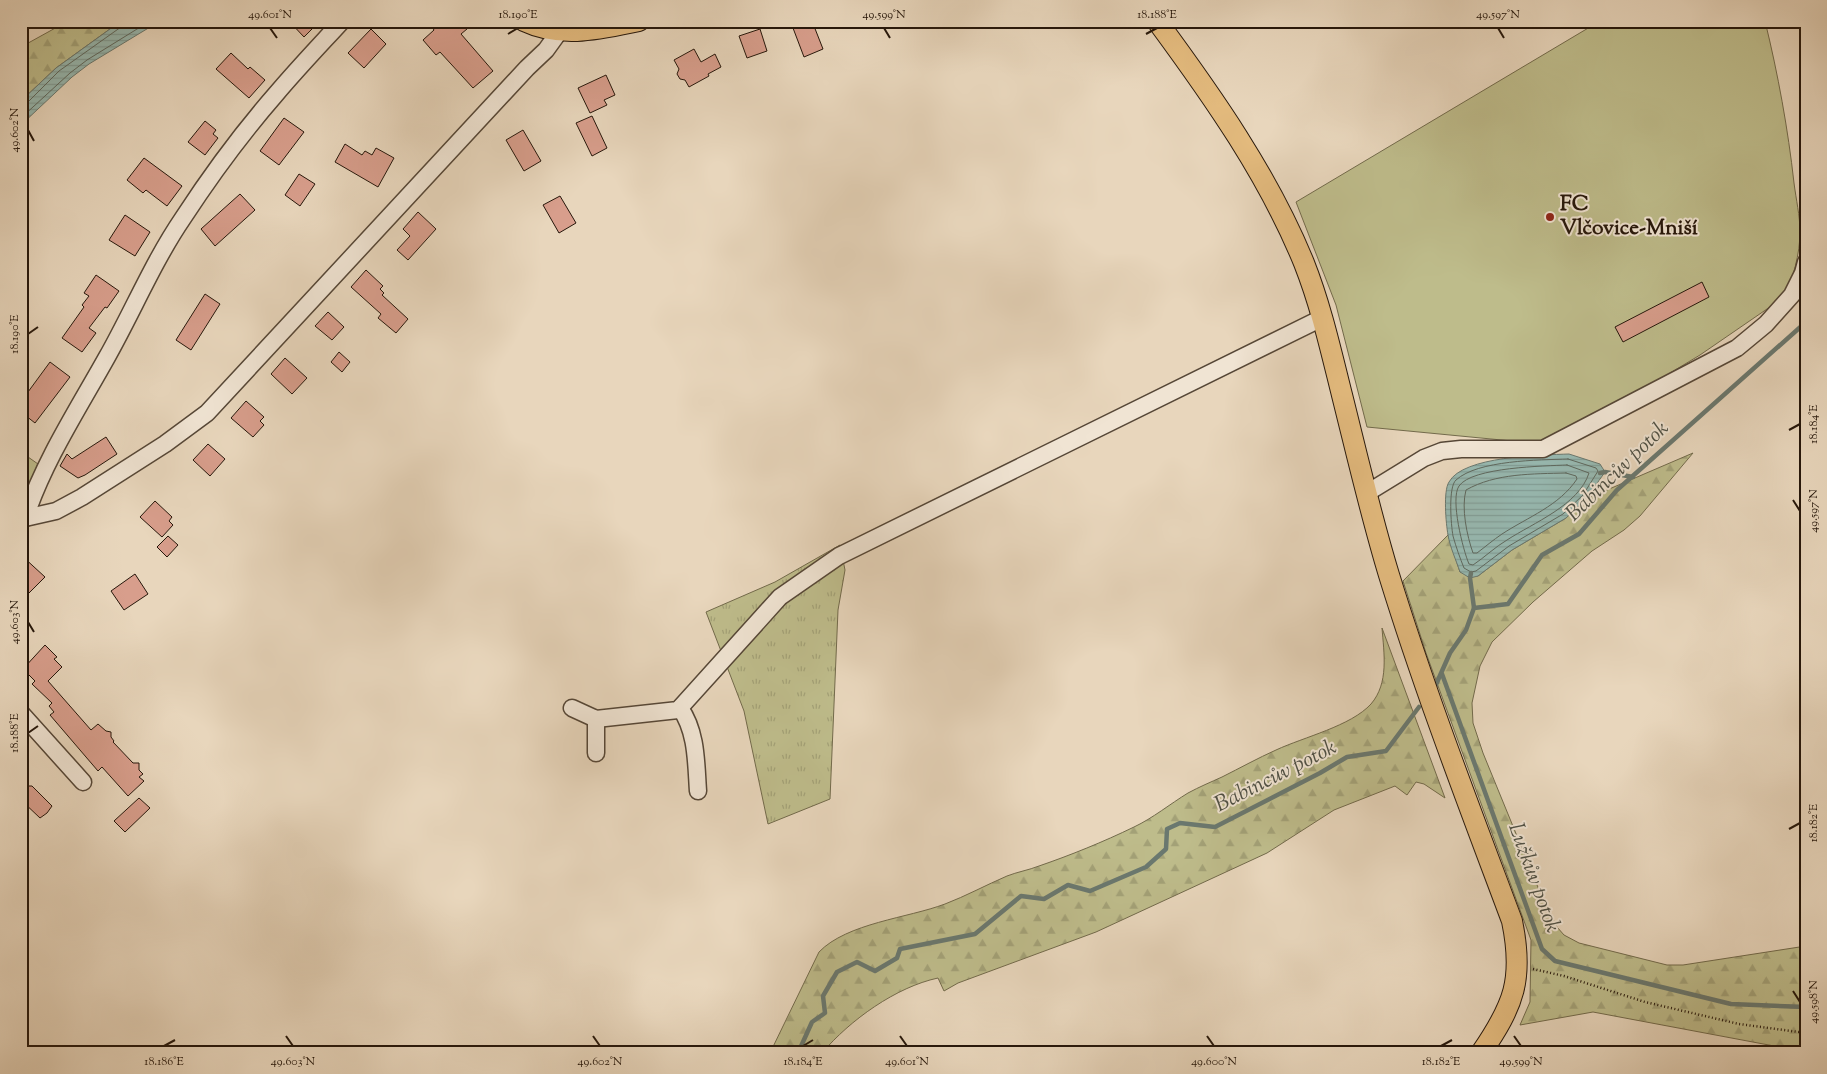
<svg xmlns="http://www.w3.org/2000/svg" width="1827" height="1074" font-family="'Sorts Mill Goudy',serif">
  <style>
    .grass { fill: url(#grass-tufts); stroke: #726a4b }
    .forest { fill: url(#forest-firs); stroke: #726a4b }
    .garden { fill: #bebc8b; stroke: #726a4b }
    .water { fill: url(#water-rules); stroke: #6a786f }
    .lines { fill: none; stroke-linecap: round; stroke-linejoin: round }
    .shore { stroke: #5e685e; stroke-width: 1 }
    .stream { stroke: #6a786f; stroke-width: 4.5 }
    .building { fill: #d89e8c; stroke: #26170b }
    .minor-casing { stroke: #564737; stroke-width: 19 }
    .major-casing { stroke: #26170b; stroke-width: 22 }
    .path { stroke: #26170b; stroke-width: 2.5; stroke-dasharray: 1 2.5; stroke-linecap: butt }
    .minor { stroke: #f0e4d3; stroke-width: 16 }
    .major { stroke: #e4bb7e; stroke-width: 20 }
    .ticks { fill: none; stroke: #26170b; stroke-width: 2 }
    .poi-dot { fill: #8f2418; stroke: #f0e4d3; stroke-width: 2 }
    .labels { text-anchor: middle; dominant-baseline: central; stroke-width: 4; stroke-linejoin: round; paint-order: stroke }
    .poi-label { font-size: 21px; font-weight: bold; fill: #26170b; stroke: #f0e4d3; text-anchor: start }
    .water-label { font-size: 22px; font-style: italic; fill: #4e5045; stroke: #f0e4d3 }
    .neatline { fill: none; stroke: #26170b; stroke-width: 2 }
    .ticks-label { font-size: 12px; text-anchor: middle; fill: #26170b }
  </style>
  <defs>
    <pattern id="grass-tufts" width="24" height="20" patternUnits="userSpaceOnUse" patternTransform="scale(1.25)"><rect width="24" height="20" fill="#bebc8b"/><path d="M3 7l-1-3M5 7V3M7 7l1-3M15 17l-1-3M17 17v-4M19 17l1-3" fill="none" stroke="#a3a177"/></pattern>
    <pattern id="forest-firs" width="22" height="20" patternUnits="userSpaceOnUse" patternTransform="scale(1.25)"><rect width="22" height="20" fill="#bebc8b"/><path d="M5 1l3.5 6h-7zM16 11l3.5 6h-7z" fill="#a3a177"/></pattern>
    <pattern id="water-rules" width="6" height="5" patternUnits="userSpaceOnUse" patternTransform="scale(1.25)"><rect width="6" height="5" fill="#97b9b1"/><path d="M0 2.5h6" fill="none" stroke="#829e97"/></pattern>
  </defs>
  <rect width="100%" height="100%" fill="#e8d6bc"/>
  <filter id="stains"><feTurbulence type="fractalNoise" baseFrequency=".004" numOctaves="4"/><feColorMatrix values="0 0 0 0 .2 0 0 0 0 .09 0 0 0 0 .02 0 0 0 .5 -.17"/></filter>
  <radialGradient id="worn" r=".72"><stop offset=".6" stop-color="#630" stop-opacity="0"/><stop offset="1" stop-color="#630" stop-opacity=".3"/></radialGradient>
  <path class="grass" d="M840 545 845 570 838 610 830 799 768 824 744 711 706 612 775 582Z"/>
  <g class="forest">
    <path d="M68 21H121L56 68 21 101V47Z"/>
    <path d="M21 452 38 464 21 503Z"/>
    <path d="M1693 453 1640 516 1624 530 1592 551 1533 602 1492 642 1480 666 1472 703 1473 723 1483 753 1544 902 1557 927 1564 935 1579 943 1667 965H1683L1806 946V1052L1593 1012 1520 1025 1530 1002 1531 940 1426 653 1403 581 1448 535 1460 572 1478 576 1512 550 1566 518 1586 499Z"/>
    <path d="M1382 628 1445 798 1424 784 1416 782 1407 795 1395 786 1334 810 1267 853 1096 932 958 983 944 991 938 978C896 987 850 1020 822 1053H770L819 952C847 923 908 918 945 904 966 896 986 885 1007 876 1017 872 1029 870 1039 866 1071 855 1103 842 1134 827 1153 818 1170 804 1188 793 1199 787 1211 782 1222 777 1240 768 1258 758 1276 750 1304 737 1351 726 1371 704 1389 683 1384 654 1382 628Z"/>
  </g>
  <path class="garden" d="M1600 21H1765C1778 74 1788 129 1794 183 1796 199 1800 216 1800 232 1800 253 1793 281 1783 298L1700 355 1637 393 1543 444 1367 427 1336 305 1296 202Z"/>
  <g class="water">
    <path d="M121 21H160L89 64 72 77 21 125V101L56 68Z"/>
    <path d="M1569 454 1600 464 1605 472 1586 499 1566 518 1512 550 1478 576 1470 578 1460 572C1456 560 1450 547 1448 535 1446 524 1443 491 1449 482 1463 456 1541 455 1569 454Z"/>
  </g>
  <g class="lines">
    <g class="shore">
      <path d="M21 104 27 103 59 71 121 27 123 21"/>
      <path d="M21 118 70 73 87 60 150 21"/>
      <path d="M1568 459 1596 468 1598 471 1583 495 1563 514 1509 546 1476 571 1471 572 1464 568C1460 558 1456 547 1453 536 1451 525 1448 487 1456 480 1478 460 1539 460 1568 459Z"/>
      <path d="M1567 465 1589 473C1579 505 1533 523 1507 540 1495 547 1485 557 1473 565L1469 564C1463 550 1450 499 1459 486 1472 467 1545 466 1567 465Z"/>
      <path d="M1566 473 1576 476 1577 479C1559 506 1528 517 1502 534 1493 540 1485 547 1477 553H1473C1467 536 1461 508 1466 490 1496 473 1533 474 1566 473Z"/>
    </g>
    <g class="stream">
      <path d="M1600 473 1605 472 1633 477"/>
      <path d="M1471 573 1470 578 1474 608"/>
      <path d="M1442 674 1542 949 1555 961 1731 1004 1806 1007"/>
      <path d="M1434 689 1450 653 1466 630 1474 608 1508 604 1542 555 1579 534 1617 490 1806 322"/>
      <path d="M798 1053 812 1022 825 1013 823 996 837 972 857 962 875 971 897 958 900 949 975 934 1021 896 1044 899 1068 885 1090 891 1146 867 1166 849 1167 829 1180 823 1215 827 1320 773 1347 757 1386 751 1419 707"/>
    </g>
  </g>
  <g class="building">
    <path d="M289 21H320L304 37Z"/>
    <path d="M439 21H461L467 29 461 34 493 71 473 88 440 52 436 55 423 40 434 30 432 27Z"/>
    <path d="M812 21 823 49 804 57 793 28Z"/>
    <path d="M371 29 386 44 364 68 348 53Z"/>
    <path d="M760 29 767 51 747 58 739 36Z"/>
    <path d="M694 49 701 62 715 54 721 67 708 74 709 76 689 87 685 80 680 79 677 74 679 69 674 60Z"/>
    <path d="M231 53 248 69 250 67 265 80 249 98 216 69Z"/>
    <path d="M606 75 615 95 604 100 607 105 590 113 578 88Z"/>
    <path d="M592 116 607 148 592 156 576 123Z"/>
    <path d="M284 118 304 132 279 165 260 151Z"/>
    <path d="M205 121 216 130 213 134 218 138 205 155 188 142Z"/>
    <path d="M523 130 541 161 524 171 506 140Z"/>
    <path d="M345 144 362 155 365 151 372 155 376 148 394 158 378 187 335 162Z"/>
    <path d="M144 158 182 186 167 206 146 190 143 193 127 180Z"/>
    <path d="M299 174 315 184 300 206 285 195Z"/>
    <path d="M240 194 255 210 215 246 201 229Z"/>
    <path d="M560 196 576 223 559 233 543 205Z"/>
    <path d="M418 212 436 229 408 260 397 250 410 236 403 229Z"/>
    <path d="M125 215 150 232 135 256 109 240Z"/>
    <path d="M366 270 383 286 380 289 384 293 382 295 408 319 396 333 378 318 381 314 351 287Z"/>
    <path d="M96 275 119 291 107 308 105 307 89 328 96 333 82 352 62 338 84 307 82 305 89 296 84 293Z"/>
    <path d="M1702 282 1709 297 1623 342 1615 327Z"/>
    <path d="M205 294 220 304 191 350 176 340Z"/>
    <path d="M328 312 344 327 332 340 315 326Z"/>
    <path d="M339 352 350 362 342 372 331 362Z"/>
    <path d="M285 358 307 378 292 394 271 374Z"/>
    <path d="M50 362 70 377 35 423 21 412V387L28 392Z"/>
    <path d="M246 401 264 417 260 421 264 425 253 437 231 418Z"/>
    <path d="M106 437 117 454 85 475 78 478 60 466 67 454 72 459Z"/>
    <path d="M208 444 225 459 210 476 193 460Z"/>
    <path d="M155 501 172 517 169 521 173 525 162 537 140 517Z"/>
    <path d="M168 536 178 545 167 557 157 547Z"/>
    <path d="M21 555 45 577 28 594 21 586Z"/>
    <path d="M135 574 148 594 124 610 111 591Z"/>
    <path d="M45 645 57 657 54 659 62 667 48 681 91 730 98 724 106 731 111 732V737L114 741 113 742 133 763H139V770L143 774 139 777 144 781 128 796 102 767 98 771 50 715 54 712 49 706 52 703 32 684 35 681 23 669Z"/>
    <path d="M21 786H32L52 806 47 813 40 818 21 800Z"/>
    <path d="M139 798 150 808 125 832 114 821Z"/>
  </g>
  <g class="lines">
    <defs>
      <g id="minor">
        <path d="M1367 493 1424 458 1442 451 1461 449H1543L1737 348 1766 324 1792 295 1803 273 1806 262"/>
        <path d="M25 518C44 461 78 409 107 357 133 311 153 262 183 218 211 175 242 133 276 94 297 69 320 45 342 21"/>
        <path d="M21 521 25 518 56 511 82 497 165 444 207 413 527 68 546 50 559 32"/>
        <path d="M572 708 596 719 678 710 780 597 839 556 1322 318"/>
        <path d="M680 708C697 732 696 763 698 791"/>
        <path d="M21 713 83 782"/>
        <path d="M596 719V753"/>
      </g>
      <g id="major">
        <path d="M524 21C562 39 600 29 639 21"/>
        <path d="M1157 21C1213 97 1268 175 1304 263 1321 306 1331 351 1342 395 1357 455 1371 516 1389 575 1425 692 1469 806 1512 921 1524 979 1514 1005 1481 1053"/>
      </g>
    </defs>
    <use href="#minor" class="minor-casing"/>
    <use href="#major" class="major-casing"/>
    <path class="path" d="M1533 969 1564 976 1645 1002 1739 1024 1806 1033"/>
    <use href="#minor" class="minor"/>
    <use href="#major" class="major"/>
  </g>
  <path class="ticks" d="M270 28 277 38M884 28 890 38M1498 28 1504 38M508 34 518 28M1146 34 1157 28M28 130 34 141M28 334 38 327M1789 430 1800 424M1793 500 1800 511M28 622 34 632M28 733 38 726M1789 829 1800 823M1793 991 1800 1002M286 1036 293 1046M593 1036 600 1046M900 1036 907 1046M1207 1036 1214 1046M1514 1036 1521 1046M164 1046 175 1040M803 1046 813 1040M1441 1046 1452 1040"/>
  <circle class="poi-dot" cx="1550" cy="217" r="5"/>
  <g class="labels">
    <g class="poi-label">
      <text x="1560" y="205">FC<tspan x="1560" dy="24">Vlčovice-Mniší</tspan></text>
    </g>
    <g class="water-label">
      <text transform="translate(1618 472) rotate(-44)">Babincův potok</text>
      <text transform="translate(1276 777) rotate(-27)">Babincův potok</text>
      <text transform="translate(1533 878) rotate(70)">Lužkův potok</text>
    </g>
  </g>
  <rect width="1827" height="1074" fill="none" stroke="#e8d6bc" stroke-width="55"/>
  <rect x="28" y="28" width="1772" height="1018" class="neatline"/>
  <g class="ticks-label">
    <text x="270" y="18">49.601°N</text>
    <text x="518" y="18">18.190°E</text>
    <text x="884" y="18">49.599°N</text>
    <text x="1157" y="18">18.188°E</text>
    <text x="1498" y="18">49.597°N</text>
    <text transform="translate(14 130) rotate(-90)" y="4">49.602°N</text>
    <text transform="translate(14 334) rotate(-90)" y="4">18.190°E</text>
    <text transform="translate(1813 424) rotate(-90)" y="4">18.184°E</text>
    <text transform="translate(1813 511) rotate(-90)" y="4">49.597°N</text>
    <text transform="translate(14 622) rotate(-90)" y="4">49.603°N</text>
    <text transform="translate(14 733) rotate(-90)" y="4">18.188°E</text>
    <text transform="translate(1813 823) rotate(-90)" y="4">18.182°E</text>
    <text transform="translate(1813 1002) rotate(-90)" y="4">49.598°N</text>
    <text x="164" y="1065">18.186°E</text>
    <text x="293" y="1065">49.603°N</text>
    <text x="600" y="1065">49.602°N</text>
    <text x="803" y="1065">18.184°E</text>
    <text x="907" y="1065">49.601°N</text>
    <text x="1214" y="1065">49.600°N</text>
    <text x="1441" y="1065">18.182°E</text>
    <text x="1521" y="1065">49.599°N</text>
  </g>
  <rect width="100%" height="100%" filter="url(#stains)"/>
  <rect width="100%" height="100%" fill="url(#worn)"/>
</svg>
